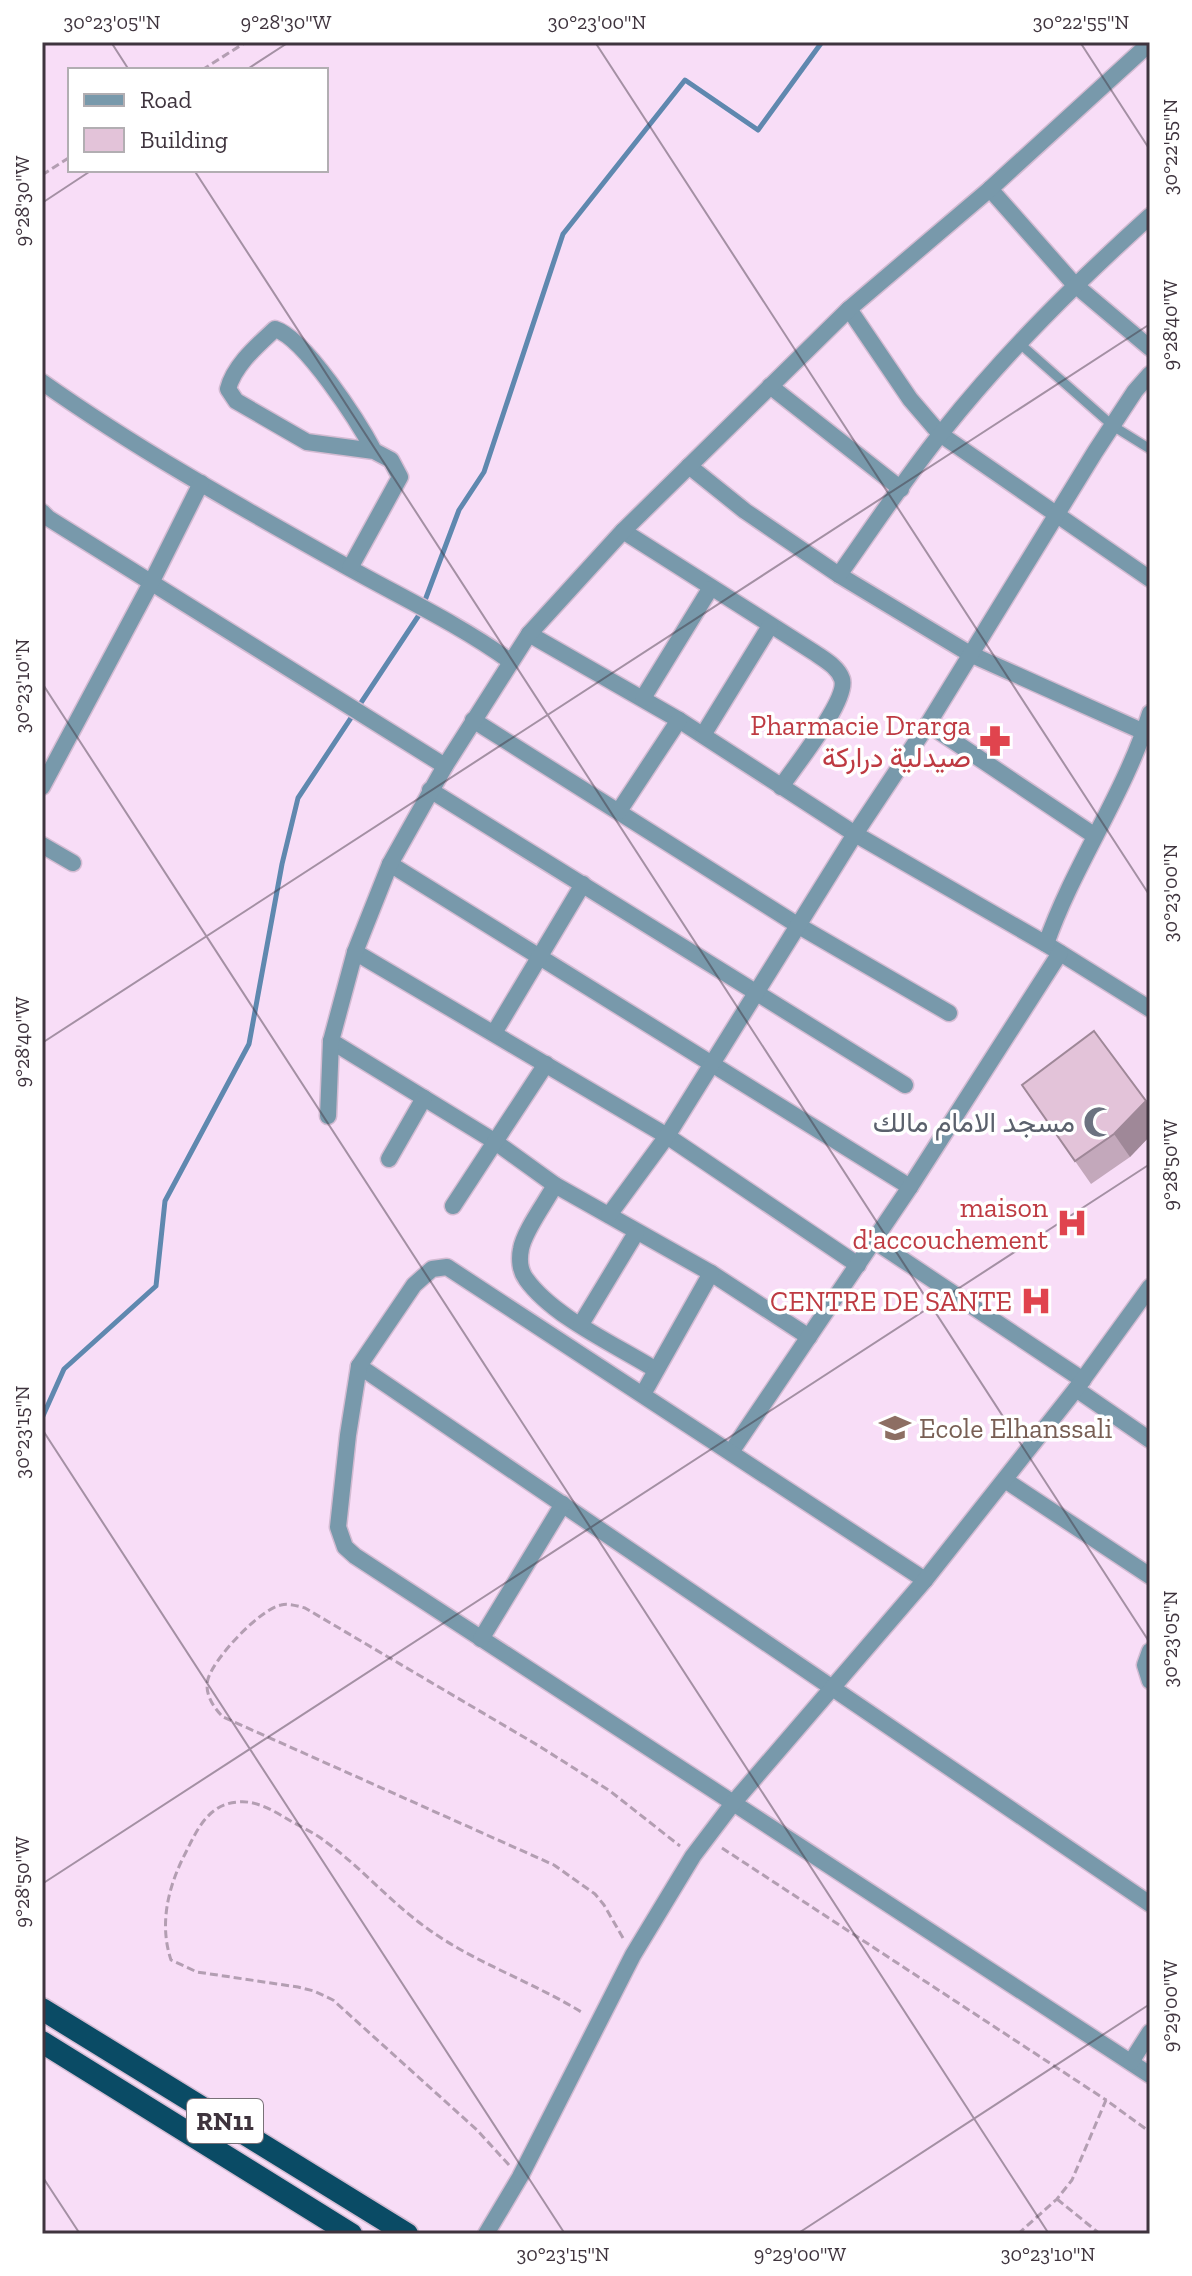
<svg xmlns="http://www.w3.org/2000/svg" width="1192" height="2276" font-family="'Zilla Slab',Vazirmatn,serif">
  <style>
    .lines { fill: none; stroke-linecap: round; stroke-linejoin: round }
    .stream { stroke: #5f88af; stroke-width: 5 }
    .service-casing { stroke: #d3bbd2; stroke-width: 12 }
    .minor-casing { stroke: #d3bbd2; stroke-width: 19 }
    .trunk-casing { stroke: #d3bbd2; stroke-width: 25 }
    .path { stroke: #b39eb2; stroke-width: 3; stroke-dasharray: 8 4; stroke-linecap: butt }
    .service { stroke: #7899ab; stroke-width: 9 }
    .minor { stroke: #7899ab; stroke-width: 16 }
    .trunk { stroke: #0a4b65; stroke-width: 22 }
    .wall { fill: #c3a8bb }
    .shaded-wall { fill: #9f8898 }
    .building { fill: #e3c3d9; stroke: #9f8898; stroke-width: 2 }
    .ticks { fill: none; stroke: #3f343e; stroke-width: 2; stroke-opacity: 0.45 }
    .labels { text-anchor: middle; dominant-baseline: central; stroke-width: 7; stroke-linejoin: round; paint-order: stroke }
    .shield { fill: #fff; stroke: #797178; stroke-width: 2 }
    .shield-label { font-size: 26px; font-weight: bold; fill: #3f343e }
    .health-label { font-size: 28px; fill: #be3a42; stroke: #fff; text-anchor: end }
    .worship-label { font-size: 28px; fill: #5b616d; stroke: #fff; text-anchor: end }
    .education-label { font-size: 28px; fill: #785e54; stroke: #fff; text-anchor: start }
    .neatline { fill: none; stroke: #3f343e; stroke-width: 3 }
    .ticks-label { font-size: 20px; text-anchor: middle; fill: #3f343e }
  </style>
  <rect width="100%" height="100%" fill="#f8ddf7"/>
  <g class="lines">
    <g class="stream">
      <path d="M424 603 459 510 484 472 563 234 685 80 758 130 822 42"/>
      <path d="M42 1418 64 1369 156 1286 165 1201 249 1044 282 864 298 798 421 612"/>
    </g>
    <defs>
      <path id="service" d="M1018 342 1113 426 1150 449"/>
      <g id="minor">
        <path d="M990 189 1074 284 1150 348"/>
        <path d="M849 309 910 399 940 434 1150 579"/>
        <path d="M42 382C141 452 246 510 351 569 405 599 460 625 510 661"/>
        <path d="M770 386 901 489"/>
        <path d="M689 466 745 511 839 575 970 654 1144 732"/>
        <path d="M42 512 48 518 445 766"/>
        <path d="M623 531 815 653C825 660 838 667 842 679 849 700 794 767 781 787"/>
        <path d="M350 568 400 477 391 460 374 451 307 442 236 401 228 389C234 365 258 345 275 329 305 338 359 423 374 451"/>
        <path d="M839 575C873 527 906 477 943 431 1006 352 1075 284 1150 216"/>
        <path d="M529 634 679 720 855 834 1046 944 1150 1009"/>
        <path d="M643 698 710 589"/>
        <path d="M473 720 799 926 949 1013"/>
        <path d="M928 724 1095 836"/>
        <path d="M703 735 770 626"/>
        <path d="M42 787 151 583 201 483"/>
        <path d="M430 790 905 1085"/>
        <path d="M619 811 679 720"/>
        <path d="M42 845 73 863"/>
        <path d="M390 864 910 1187"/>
        <path d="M1046 944C1074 864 1125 794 1150 713"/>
        <path d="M355 952 667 1136 858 1265"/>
        <path d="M494 1033 583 884"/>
        <path d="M331 1041 494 1141 555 1185 711 1273 809 1337"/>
        <path d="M328 1116 331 1041 355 952 390 864 445 766 529 634 623 531 849 309 990 189 1150 43"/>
        <path d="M389 1159 424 1098"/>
        <path d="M555 1185C546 1202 524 1231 521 1249 519 1259 520 1271 526 1279 553 1317 616 1345 656 1370"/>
        <path d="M453 1206 546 1064"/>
        <path d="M609 1215 667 1136 855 834 928 724 1095 452 1135 391 1150 374"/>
        <path d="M873 1240 1083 1380"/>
        <path d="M581 1324 636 1233"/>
        <path d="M359 1366 1150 1904"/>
        <path d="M1076 1389 1150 1440"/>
        <path d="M643 1394 711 1273"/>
        <path d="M731 1452 910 1187 1060 953"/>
        <path d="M1005 1480 1150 1576"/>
        <path d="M925 1580 447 1267 432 1269 414 1285 359 1366 348 1435 338 1527 345 1547 355 1556 1150 2075"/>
        <path d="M481 1639 563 1504"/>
        <path d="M1150 1651 1145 1665 1150 1681"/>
        <path d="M1131 2062 1150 2032"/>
        <path d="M486 2234 520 2177 633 1955 693 1856 734 1802 925 1580 1076 1389 1150 1287"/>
      </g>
      <g id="trunk">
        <path d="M42 2009 407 2234"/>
        <path d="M42 2042 351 2234"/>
      </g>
    </defs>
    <use href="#service" class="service-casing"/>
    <use href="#minor" class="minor-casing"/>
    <use href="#trunk" class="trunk-casing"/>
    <g class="path">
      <path d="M202 70 246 42"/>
      <path d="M42 175 70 157"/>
      <path d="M722 1848 1106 2100"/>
      <path d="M623 1938 604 1905 595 1894 554 1865 223 1717C213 1707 204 1693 208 1679 214 1658 260 1609 281 1605 289 1603 297 1606 305 1608L539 1746 610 1791 680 1846"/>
      <path d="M509 2165 477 2130 333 2000 314 1991 298 1987 197 1972 171 1960C159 1924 168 1887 185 1854 197 1830 208 1804 238 1802 256 1800 274 1811 289 1820 301 1827 315 1833 326 1842 362 1868 391 1903 428 1929 475 1963 533 1982 583 2013"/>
      <path d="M1057 2199 1100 2234"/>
      <path d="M1018 2234 1057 2199 1072 2180 1106 2100 1150 2132"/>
    </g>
    <use href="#service" class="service"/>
    <use href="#minor" class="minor"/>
    <use href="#trunk" class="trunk"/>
  </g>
  <path class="wall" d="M1094 1031 1150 1106V1136L1130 1157 1091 1184 1022 1085Z"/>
  <path class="shaded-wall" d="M1146 1101 1150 1106V1136L1130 1157 1114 1134Z"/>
  <path class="building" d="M1094 1031 1146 1101 1114 1134 1075 1161 1022 1085Z"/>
  <path class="ticks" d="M111 42 129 70M595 42 1150 896M1080 42 1150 150M246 70 289 42M194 170 1150 1643M42 203 92 170M42 683 1049 2234M42 1043 1150 324M42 1429 565 2234M42 1884 1150 1164M42 2176 80 2234M797 2234 1150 2004"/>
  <defs>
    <symbol id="pharmacy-bare" viewBox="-9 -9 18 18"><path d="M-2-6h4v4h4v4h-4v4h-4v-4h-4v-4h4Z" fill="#e0444e" stroke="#fff" stroke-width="2.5" paint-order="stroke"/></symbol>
    <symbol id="mosque-bare" viewBox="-9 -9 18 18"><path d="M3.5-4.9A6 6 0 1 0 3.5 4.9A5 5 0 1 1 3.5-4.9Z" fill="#6b7280" stroke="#fff" stroke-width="2.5" paint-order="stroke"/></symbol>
    <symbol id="hospital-bare" viewBox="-9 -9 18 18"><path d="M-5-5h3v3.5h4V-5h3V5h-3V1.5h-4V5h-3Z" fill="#e0444e" stroke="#fff" stroke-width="2.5" paint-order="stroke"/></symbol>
    <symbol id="school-bare" viewBox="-9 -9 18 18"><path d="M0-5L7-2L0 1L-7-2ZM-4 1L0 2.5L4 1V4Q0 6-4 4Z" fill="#8d6e63" stroke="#fff" stroke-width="2.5" paint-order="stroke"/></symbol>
  </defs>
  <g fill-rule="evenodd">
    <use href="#pharmacy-bare" x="973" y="719" width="44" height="44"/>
    <use href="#mosque-bare" x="1077" y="1100" width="44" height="44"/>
    <use href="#hospital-bare" x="1050" y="1201" width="44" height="44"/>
    <use href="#hospital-bare" x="1014" y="1279" width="44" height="44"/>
    <use href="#school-bare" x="873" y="1406" width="44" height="44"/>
  </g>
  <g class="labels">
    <rect class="shield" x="187" y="2099" width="76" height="44" rx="6"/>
    <g class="shield-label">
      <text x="225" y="2121">RN11</text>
    </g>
    <g class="health-label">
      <text x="971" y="725">Pharmacie Drarga<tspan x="971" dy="32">صيدلية دراركة</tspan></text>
      <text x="1048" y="1207">maison<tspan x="1048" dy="32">d'accouchement</tspan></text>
      <text x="1012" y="1301">CENTRE DE SANTE</text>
    </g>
    <g class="worship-label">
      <text x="1075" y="1122">مسجد الامام مالك</text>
    </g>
    <g class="education-label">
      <text x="919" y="1428">Ecole Elhanssali</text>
    </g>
  </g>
  <rect width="1192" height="2276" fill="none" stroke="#ffffff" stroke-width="88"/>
  <rect x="68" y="68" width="260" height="104" fill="#ffffff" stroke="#b2aeb2" stroke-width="2"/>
  <rect x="84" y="94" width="40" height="12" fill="#7899ab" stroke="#b2aeb2" stroke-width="2"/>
  <text x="140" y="108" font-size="24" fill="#3f343e">Road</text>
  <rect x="84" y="128" width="40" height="24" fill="#e3c3d9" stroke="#b2aeb2" stroke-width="2"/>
  <text x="140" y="148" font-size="24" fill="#3f343e">Building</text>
  <rect x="44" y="44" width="1104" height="2188" class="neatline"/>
  <g class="ticks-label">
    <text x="112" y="29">30°23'05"N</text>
    <text x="286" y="29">9°28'30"W</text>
    <text x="597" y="29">30°23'00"N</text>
    <text x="1081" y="29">30°22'55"N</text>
    <text transform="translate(1170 147) rotate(-90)" y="7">30°22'55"N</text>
    <text transform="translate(22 201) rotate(-90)" y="7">9°28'30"W</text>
    <text transform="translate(1170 325) rotate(-90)" y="7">9°28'40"W</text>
    <text transform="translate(22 686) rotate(-90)" y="7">30°23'10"N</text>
    <text transform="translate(1170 893) rotate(-90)" y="7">30°23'00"N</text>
    <text transform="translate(22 1042) rotate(-90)" y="7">9°28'40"W</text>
    <text transform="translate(1170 1165) rotate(-90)" y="7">9°28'50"W</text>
    <text transform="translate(22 1432) rotate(-90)" y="7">30°23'15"N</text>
    <text transform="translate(1170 1639) rotate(-90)" y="7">30°23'05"N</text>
    <text transform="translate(22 1882) rotate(-90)" y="7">9°28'50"W</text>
    <text transform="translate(1170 2006) rotate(-90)" y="7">9°29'00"W</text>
    <text x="563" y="2261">30°23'15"N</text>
    <text x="800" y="2261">9°29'00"W</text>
    <text x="1048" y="2261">30°23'10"N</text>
  </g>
</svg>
